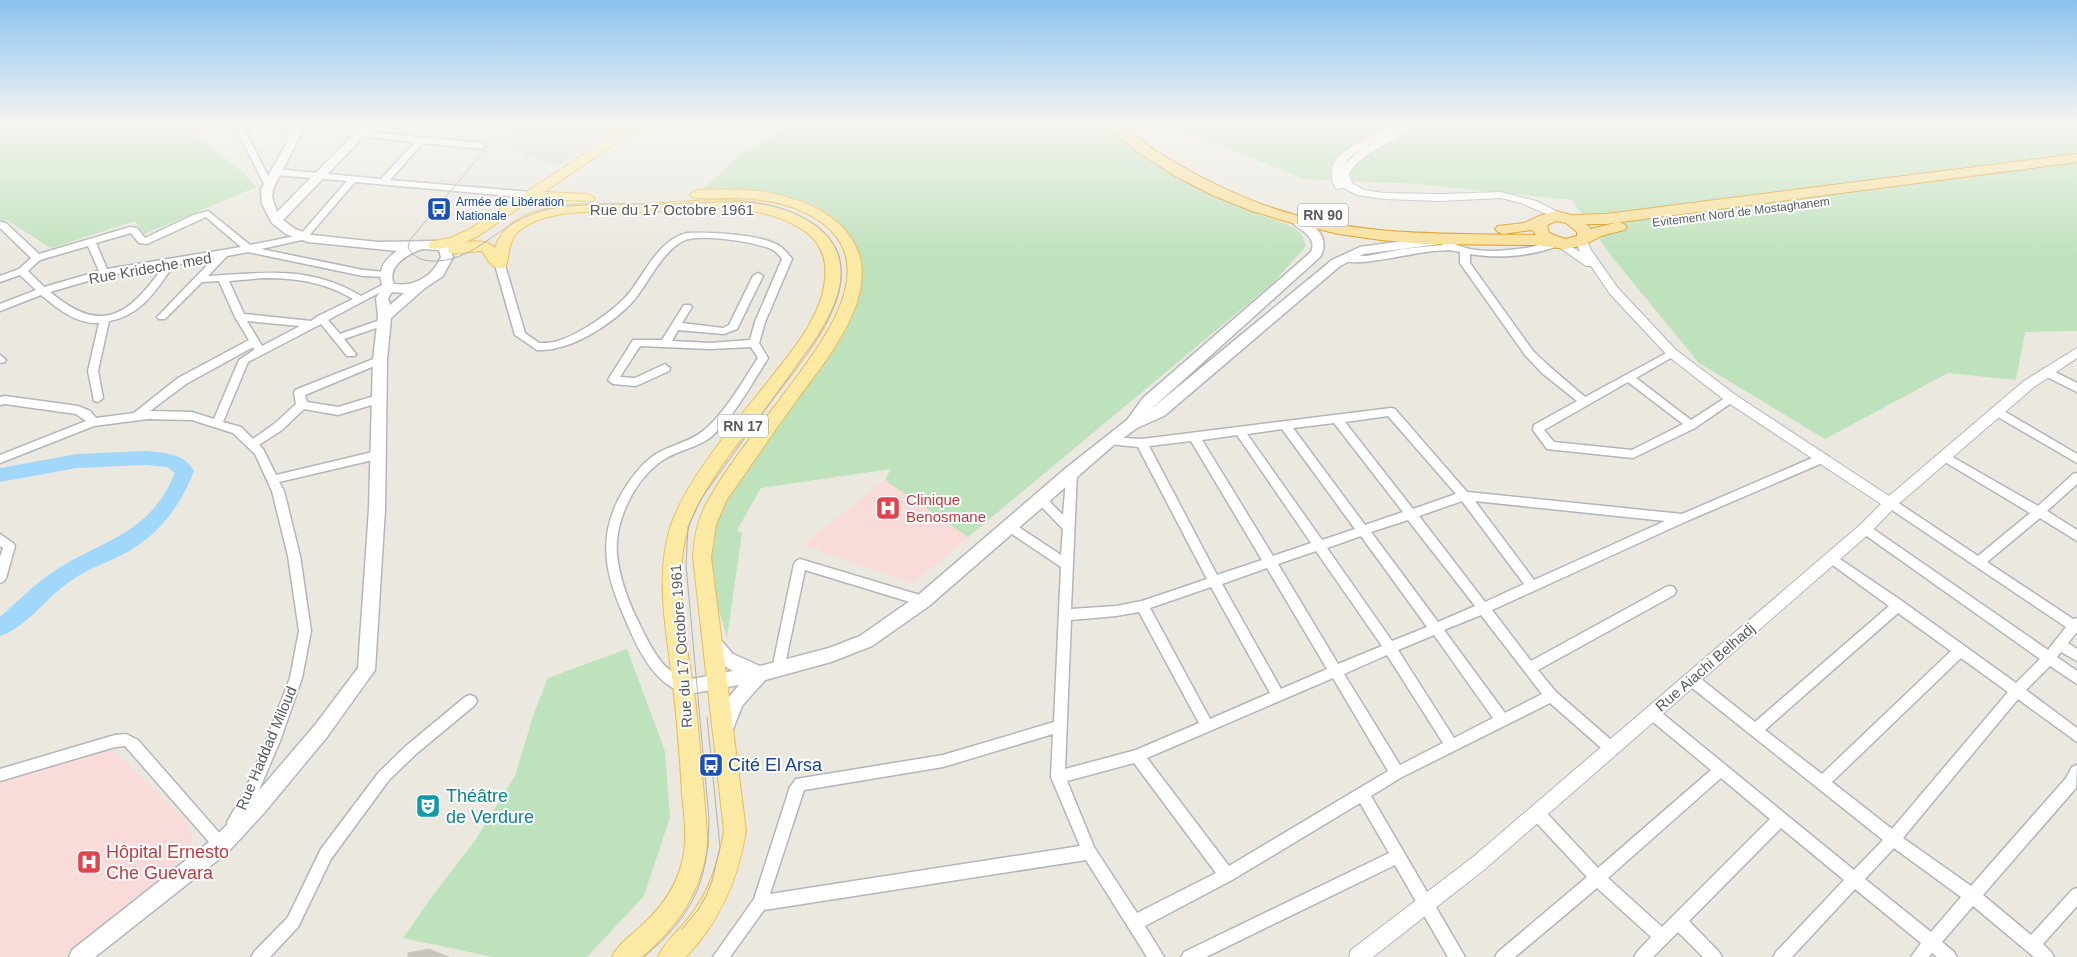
<svg xmlns="http://www.w3.org/2000/svg" width="2077" height="957" font-family="Arial,sans-serif">
  <style>
    .education { fill: #ddd9d0 }
    .medical { fill: #f9dcda }
    .green { fill: #bee2bc }
    .lines { fill: none; stroke-linecap: round; stroke-linejoin: round }
    .river { fill: #a0d7fa; fill-rule: evenodd }
    .building { fill: #c8c4bf; stroke: #cfc9be }
    .minor-casing { stroke: #b2b6ba; stroke-width: 3 }
    .tertiary-casing { stroke: #b2b6ba; stroke-width: 2 }
    .secondary-casing { stroke: #b3b7bc; stroke-width: 3 }
    .primary-casing { stroke: #eabb59; stroke-width: 2 }
    .trunk-casing { stroke: #df930b; stroke-width: 2 }
    .minor { fill: #fff; fill-rule: evenodd }
    .tertiary { fill: #fff; fill-rule: evenodd }
    .secondary { fill: #fff; fill-rule: evenodd }
    .primary { fill: #fbe9a4; fill-rule: evenodd }
    .trunk { fill: #f9e097; fill-rule: evenodd }
    .tram { stroke: #b1b2b2; stroke-width: 1 }
    .labels { text-anchor: middle; dominant-baseline: central; stroke-width: 4; stroke-linejoin: round; paint-order: stroke }
    .far-transit-label { font-size: 12px; fill: #164399; stroke: #fff; text-anchor: start }
    .far-street-label { font-size: 12px; fill: #585c60; stroke: #fff }
    .shield { fill: #fff; stroke: #8a8d90; stroke-width: 1 }
    .shield-label { font-size: 14px; font-weight: bold; fill: #585c60 }
    .street-label { font-size: 15px; fill: #585c60; stroke: #fff }
    .health-label { font-size: 15px; fill: #be3a42; stroke: #fff; text-anchor: start }
    .near-transit-label { font-size: 18px; fill: #164399; stroke: #fff; text-anchor: start }
    .near-culture-label { font-size: 18px; fill: #0d838f; stroke: #fff; text-anchor: start }
    .near-health-label { font-size: 18px; fill: #be3a42; stroke: #fff; text-anchor: start }
  </style>
  <rect width="100%" height="100%" fill="#ebe8df"/>
  <path class="education" d="M515 124H625L555 167 501 143Z"/>
  <g class="medical">
    <path d="M885 480 968 537 913 584 803 545Z"/>
    <path d="M110 747 188 823 192 837 189 850 168 874 61 957H0V780Z"/>
  </g>
  <g class="green">
    <path d="M0 124H179L241 170 256 187 144 234 135 221 51 248 7 220 0 223Z"/>
    <path d="M796 124H1103C1139 161 1204 191 1251 211 1265 218 1285 221 1297 230 1303 234 1304 240 1306 246L1274 282 968 537 885 480 891 469 761 488 737 530 742 533 727 638 710 579 711 531 727 500 854 309C858 296 862 283 862 268 862 255 856 244 848 233 815 189 752 189 703 190L742 153Z"/>
    <path d="M1166 124H2077V331L2025 332 2016 380 1948 373 1825 439 1699 363 1612 257 1572 200 1419 184 1305 179Z"/>
    <path d="M627 649 665 751 670 817 644 896 587 957H493L403 938 431 898 476 839 515 776 534 713 548 678Z"/>
  </g>
  <g class="lines">
    <path class="river" d="M146 451C165 453 184 453 194 471 183 500 164 528 137 546 117 560 92 566 72 580 47 596 29 626 0 636V617C18 601 39 580 59 568 108 538 150 533 175 473L167 467 146 465 77 468 0 482V468L77 454Z"/>
  </g>
  <path class="building" d="M429 949 449 957H408V953Z"/>
  <g class="lines">
    <defs>
      <g id="minor">
        <path d="M193 124H205L194 129 190 127Z"/>
        <path d="M234 124H242L273 186 272 188 269 189 265 186Z"/>
        <path d="M360 131 481 143 485 146 481 149 423 143 390 180 531 192 535 195 531 198 355 182 306 239 261 249 363 270 385 272 390 275 388 277 363 276 248 252 227 256 208 276C266 273 308 265 361 296L384 284 387 283 392 286 328 320 340 334 380 320H388L389 322 388 324 344 339 356 354 355 356H347L321 324 248 362 223 422 241 427 253 439 274 424 296 404 294 393 295 390 376 358H384L385 360 384 362 305 395 307 402 338 407 378 395 383 399 382 402 338 415 304 409 282 430 259 445 263 449 276 475 377 451 383 455 377 459 279 482 284 491 300 556 311 631 302 678 280 741 254 802 239 827 234 829 229 827 227 822 244 793 266 741 290 678 299 631 288 556 272 491 255 454 233 433 192 420 148 419 94 426 0 463V455L86 421 76 414 5 404 0 405V397L5 396 78 406 90 411 96 418 134 413 178 378 249 340 235 317 219 281 202 282 165 319H159L157 317 159 315 214 258 174 265C156 290 142 315 109 321L98 371 103 398 98 402 94 401 88 371 99 323C76 324 58 309 41 295L0 311V304L36 290 20 275 0 282V276L19 269 31 258 0 228V222L6 223 39 254 130 227 137 228 145 238 193 215 208 211 250 245 300 235 347 181 276 175 272 172 276 169 381 179 415 142 357 136V132ZM206 217 241 247 107 269 96 243 131 233 139 243 147 244ZM88 246 99 271 44 287 28 271 40 260ZM163 267C129 315 102 336 50 292L105 276ZM264 278C297 278 324 282 353 299L318 316 311 321 244 314 229 281ZM247 321 300 326 262 346ZM253 347 254 350 239 360 214 419 192 412 150 411 186 384Z"/>
        <path d="M687 233C708 232 764 234 781 247 785 250 789 255 792 259L765 322 759 343 768 358 767 360C750 386 734 417 711 437 697 448 678 450 663 460 635 479 614 520 617 555 619 575 626 595 634 613 643 631 651 650 664 665 671 672 686 680 690 687L688 691 683 693C652 681 638 649 626 621 605 575 596 537 623 491 631 478 640 466 653 456 668 445 689 443 703 431 726 412 742 382 758 358L751 347 710 349 640 346 620 377 635 378 665 364 670 368 669 371 636 386 613 384 608 380 633 340H662L684 305H690L692 307 682 323 723 328 729 325 753 276 758 273 763 276 737 329 724 334 678 330 672 341 710 343 750 340 755 322 782 259C779 255 776 251 771 249 755 242 696 232 681 242 662 254 651 277 638 295 622 317 583 343 556 348 550 350 543 350 537 350L515 335 495 265 500 262 505 265 525 333 539 343C544 343 549 343 554 342 576 337 616 310 630 292 646 271 659 240 687 233Z"/>
        <path d="M1441 236C1446 238 1450 242 1455 244 1476 254 1503 251 1526 248 1536 247 1552 239 1560 241V245C1532 256 1500 259 1470 254V263L1533 351 1550 367 1585 397 1672 350 1676 351 1677 353 1676 355 1636 378 1691 420 1728 396H1736L1737 399 1695 428 1633 458 1547 449 1533 430 1534 425 1577 401 1542 373 1525 355 1460 263V252C1433 243 1355 273 1338 258L1343 255 1367 256 1403 249 1443 245 1436 239ZM1628 382 1683 424 1632 450 1554 442 1544 430Z"/>
        <path d="M0 355 6 360 5 362 0 363Z"/>
        <path d="M2047 368 2077 383V392L2043 375 2042 372 2043 369Z"/>
        <path d="M1997 407 2077 454V463L1993 414 1992 411 1993 408Z"/>
        <path d="M1391 408 1395 409 1467 492 1682 514 1819 455H1827L1829 458 1827 461 1687 521 1492 610 1531 661 1666 587 1670 586 1674 587 1676 591 1674 595 1538 670 1556 692 1617 745 1619 749 1617 753 1612 755 1607 753 1550 703 1402 777 1371 796 1465 957H1448L1395 865 1206 957H1181L1184 952 1389 853 1360 803 1232 880 1145 926 1164 957H1147L1086 860 764 910 730 957H713L754 899 790 787 796 779 943 755 1054 722 1061 567 1006 530 1004 527 1006 524H1014L1061 555 1063 529 1035 500 1037 497H1045L1063 515 1067 469 1071 468 1077 472 1071 609 1116 606 1142 601 1207 579 1138 447 1110 444 1106 443 1105 440 1106 437 1142 439ZM1388 416 1456 494 1413 509 1345 422ZM1334 423 1403 512 1365 525 1293 428ZM1282 429 1355 529 1322 540 1247 434ZM1237 435 1311 543 1273 556 1202 440ZM1191 441 1262 560 1217 575 1149 446ZM1462 501 1524 584 1485 602 1419 516ZM1475 501 1665 521 1534 580ZM1408 520 1475 606 1438 622 1371 532ZM1361 536 1427 627 1392 641 1327 548ZM1316 551 1382 646 1338 664 1278 564ZM1267 568 1327 669 1281 689 1222 584ZM1211 587 1270 693 1210 719 1150 608ZM1139 612 1199 723 1136 750 1065 769 1071 620 1116 616ZM1481 615 1542 694 1505 713 1444 630ZM1434 635 1493 718 1454 738 1398 650ZM1387 655 1443 743 1400 765 1344 674ZM1333 678 1388 771 1229 866 1147 758ZM1053 734 1051 777 1080 846 770 894 804 790 943 767ZM1134 763 1216 873 1137 913 1094 847 1067 781Z"/>
        <path d="M1944 452 2038 506 2073 474 2077 473V484L2047 511 2077 530V541L2040 518 1987 562 2073 619 2077 618V632L2068 643 2077 649V661L2061 652 2057 657 2077 671V684L2050 666 2026 690 2077 728V742L2018 699 1903 838 1971 886 2066 778 2072 767 2077 765 2076 788 1983 895 2031 935 2072 890 2077 888V906L2043 944 2051 952 2054 957H2034L1973 906 1942 942 1954 952 1957 957H1937L1932 953 1929 957H1911L1921 943 1855 889 1792 957H1773L1776 952 1844 880 1781 828 1689 921 1719 952 1722 957H1703L1678 932 1653 957H1634L1637 952 1651 937 1597 888 1515 957H1495L1498 952 1587 877 1532 818 1530 813 1532 808 1537 806 1542 808 1598 868 1711 770 1647 717 1645 713 1647 709 1652 707 1657 709 1854 870 1883 840 1686 683 1685 679 1686 675 1691 673 1696 675 1755 722 1889 606 1827 561 1825 558 1827 555 1831 553 1902 601 2016 683 2040 659 1861 532 1859 529 1861 526H1869L2048 650 2066 627 1886 506 1884 503 1886 500H1894L1978 556 2030 513 1940 459 1938 456ZM1898 613 1951 651 1822 774 1765 730ZM1961 658 2008 692 1892 829 1832 782ZM1721 778 1770 819 1662 927 1608 878ZM1894 848 1961 897 1931 932 1865 879Z"/>
        <path d="M0 534 13 543 15 546 6 578 4 581 0 583V557L3 548 0 546Z"/>
        <path d="M800 559 923 596 927 597 929 601 927 605 923 606 805 570 784 669 783 673 778 675 773 673 772 669 794 564 796 561Z"/>
        <path d="M470 695 475 697 477 701 475 705 416 754 389 780 331 859 298 927 270 957H251L254 952 288 917 321 849 379 772 406 746 465 697Z"/>
        <path d="M126 734 138 740 222 836 228 837 230 842 226 850 221 852 216 850 125 746 115 747 0 781V769L115 735Z"/>
      </g>
      <g id="tertiary">
        <path d="M1390 124H1402L1382 138 1404 124H1415C1396 146 1363 148 1349 174L1352 183 1364 190 1384 193 1441 194 1501 192 1536 201 1568 217 1566 219H1558L1521 203 1501 198 1441 201 1384 199 1357 195 1344 188 1336 189C1316 152 1369 141 1390 124ZM1380 140 1360 150 1344 165C1352 152 1366 146 1380 140Z"/>
        <path d="M1582 237 1586 239 1591 250 1618 288 1676 350 1737 396 1889 496 2024 381 2077 348V358L2034 387 1895 507 1870 533 1485 869 1373 957H1349L1351 950 1473 857 1860 525 1881 504 1727 402 1668 356 1610 294 1591 266H1586L1553 243 1559 239 1580 252 1576 241Z"/>
      </g>
      <g id="secondary">
        <path d="M291 124H302L301 134 273 189 272 197 277 212 364 124H376L283 220 295 229 312 235 378 242 435 241 448 244 453 257 443 276 425 288 391 318 387 360 385 509 375 670 327 737 264 813 228 852 95 957H69L72 950 214 838 250 801 315 725 358 668 369 509 373 360 378 316 376 298 383 287C376 271 384 260 397 251L308 242 286 234 272 223 262 204 261 189 286 144ZM422 249 439 250 441 257C433 276 415 287 394 284 386 266 408 254 422 249ZM392 292 404 293 390 305 388 298Z"/>
        <path d="M1297 217C1315 222 1331 239 1320 257L1150 410 1332 260 1360 247 1439 236 1445 240 1439 244 1363 254 1340 266 1164 416 1137 428 1115 444 929 606 872 646 831 662 765 680 742 706 730 737 724 739 718 737 715 731 729 697 739 685 683 695 677 692 674 687 677 682 733 671C720 664 711 656 705 643L707 638 713 636 719 638 733 654 760 666 829 648 860 636 917 596 1066 468 1127 420 1143 398 1311 252C1318 235 1299 231 1291 221Z"/>
      </g>
      <g id="primary">
        <path d="M630 124H645L544 192 588 194 595 198 593 201 532 199 478 236 464 243C473 240 488 240 495 248 513 193 601 206 646 204 701 201 762 191 811 223 823 231 835 243 839 258 852 306 797 366 771 401 745 435 717 468 697 506 666 566 688 644 696 707 701 753 704 799 708 845 699 895 680 924 642 957H612C617 945 629 937 639 928 659 910 676 889 682 862 688 839 684 816 682 794 680 757 677 721 673 685 667 634 654 576 671 525 688 476 741 416 774 374 795 347 822 315 825 279 827 258 821 242 803 230 754 198 696 211 641 212 603 213 557 206 523 228 507 238 511 254 505 268 493 271 488 260 482 251 471 251 458 255 450 253L448 250 450 247 435 249 430 248 428 245 430 242 450 238 468 230Z"/>
        <path d="M697 190C720 189 743 189 765 192 825 202 880 237 856 305 843 341 818 371 796 401 772 434 749 468 726 501L716 525 711 557 746 831C738 880 720 921 686 957H658C664 943 677 932 687 920 709 893 718 865 724 831L693 557C694 536 698 517 709 499 728 465 757 429 781 398 820 345 896 256 804 212 780 201 755 198 730 198 718 198 704 200 692 197L690 194Z"/>
      </g>
      <path id="trunk" d="M1104 124C1109 124 1115 123 1120 124 1128 127 1147 146 1156 151 1190 172 1224 190 1261 204 1354 238 1440 233 1536 235L1532 230 1503 234 1498 232 1495 229 1498 226 1524 223 1539 216 1556 211 1571 215 1606 214 2077 154V162L1606 224H1586L1591 229 1619 222 1624 224 1627 227 1624 230 1601 236 1585 245 1565 249 1536 245 1423 244 1381 240 1339 234 1292 223 1252 211 1212 195 1175 176 1139 153ZM1556 221 1566 223 1577 232V236L1565 239 1549 233 1547 225Z"/>
    </defs>
    <use href="#minor" class="minor-casing"/>
    <use href="#tertiary" class="tertiary-casing"/>
    <use href="#secondary" class="secondary-casing"/>
    <use href="#primary" class="primary-casing"/>
    <use href="#trunk" class="trunk-casing"/>
    <use href="#minor" class="minor"/>
    <use href="#tertiary" class="tertiary"/>
    <use href="#secondary" class="secondary"/>
    <use href="#primary" class="primary"/>
    <use href="#trunk" class="trunk"/>
    <g class="tram">
      <path d="M506 124 410 240 408 247C413 257 422 261 433 261 469 262 492 233 523 218 538 211 554 207 570 206 604 203 639 204 673 204 696 203 721 201 745 202 783 204 839 223 841 269 843 293 829 316 818 336L701 499 688 527 686 565 709 819C708 884 693 915 644 957"/>
      <path d="M682 929 698 910 706 896 712 881 720 847 707 717"/>
    </g>
  </g>
  <linearGradient id="sky" x2="0" y2="1"><stop stop-color="#8bc2ef"/><stop offset="0.48" stop-color="#f6f5f1"/><stop offset="1" stop-color="#f6f5f1" stop-opacity="0"/></linearGradient>
  <rect width="2077" height="258" fill="url(#sky)"/>
  <defs>
    <symbol id="bus-square" viewBox="-11 -11 22 22"><rect x="-9" y="-9" width="18" height="18" rx="4" fill="#1a4fb4" stroke="#fff"/><path d="M-5-6H5V4H4V6H2V4H-2V6H-4V4H-5ZM-3.5-4V0h7V-4ZM-3.5 1.2v1.5H-2V1.2ZM2 1.2v1.5H3.5V1.2Z" fill="#fff"/></symbol>
    <symbol id="hospital-square" viewBox="-11 -11 22 22"><rect x="-9" y="-9" width="18" height="18" rx="4" fill="#e0444e" stroke="#fff"/><path d="M-5-5h3v3.5h4V-5h3V5h-3V1.5h-4V5h-3Z" fill="#fff"/></symbol>
    <symbol id="theatre-square" viewBox="-11 -11 22 22"><rect x="-9" y="-9" width="18" height="18" rx="4" fill="#0f9aa8" stroke="#fff"/><path d="M-5-5.5Q0-4 5-5.5V0Q5 5 0 6Q-5 5-5 0ZM-3.3-2.5H-1v1.5H-3.3ZM1-2.5H3.3v1.5H1ZM-2.8 1Q0 5.5 2.8 1Z" fill="#fff"/></symbol>
  </defs>
  <g fill-rule="evenodd">
    <use href="#bus-square" x="425" y="195" width="28" height="28"/>
    <use href="#hospital-square" x="874" y="494" width="28" height="28"/>
    <use href="#bus-square" x="697" y="751" width="28" height="28"/>
    <use href="#theatre-square" x="414" y="792" width="28" height="28"/>
    <use href="#hospital-square" x="75" y="848" width="28" height="28"/>
  </g>
  <g class="labels">
    <g class="far-transit-label">
      <text x="456" y="202">Armée de Libération<tspan x="456" dy="14">Nationale</tspan></text>
    </g>
    <g class="far-street-label">
      <text transform="translate(1741 212) rotate(-7)">Evitement Nord de Mostaghanem</text>
    </g>
    <g class="shield">
      <rect x="1298" y="203.5" width="50" height="23" rx="4"/>
      <rect x="718" y="414.5" width="50" height="23" rx="4"/>
    </g>
    <g class="shield-label">
      <text x="1323" y="215">RN 90</text>
      <text x="743" y="426">RN 17</text>
    </g>
    <g class="street-label">
      <text x="672" y="209">Rue du 17 Octobre 1961</text>
      <text transform="translate(150 268) rotate(-10)">Rue Krideche med</text>
      <text transform="translate(681 646) rotate(-94)">Rue du 17 Octobre 1961</text>
      <text transform="translate(1705 667) rotate(-41)">Rue Aiachi Belhadj</text>
      <text transform="translate(266 748) rotate(-67)">Rue Haddad Miloud</text>
    </g>
    <g class="health-label">
      <text x="906" y="499">Clinique<tspan x="906" dy="17">Benosmane</tspan></text>
    </g>
    <g class="near-transit-label">
      <text x="728" y="765">Cité El Arsa</text>
    </g>
    <g class="near-culture-label">
      <text x="446" y="796">Théâtre<tspan x="446" dy="21">de Verdure</tspan></text>
    </g>
    <g class="near-health-label">
      <text x="106" y="852">Hôpital Ernesto<tspan x="106" dy="21">Che Guevara</tspan></text>
    </g>
  </g>
</svg>
